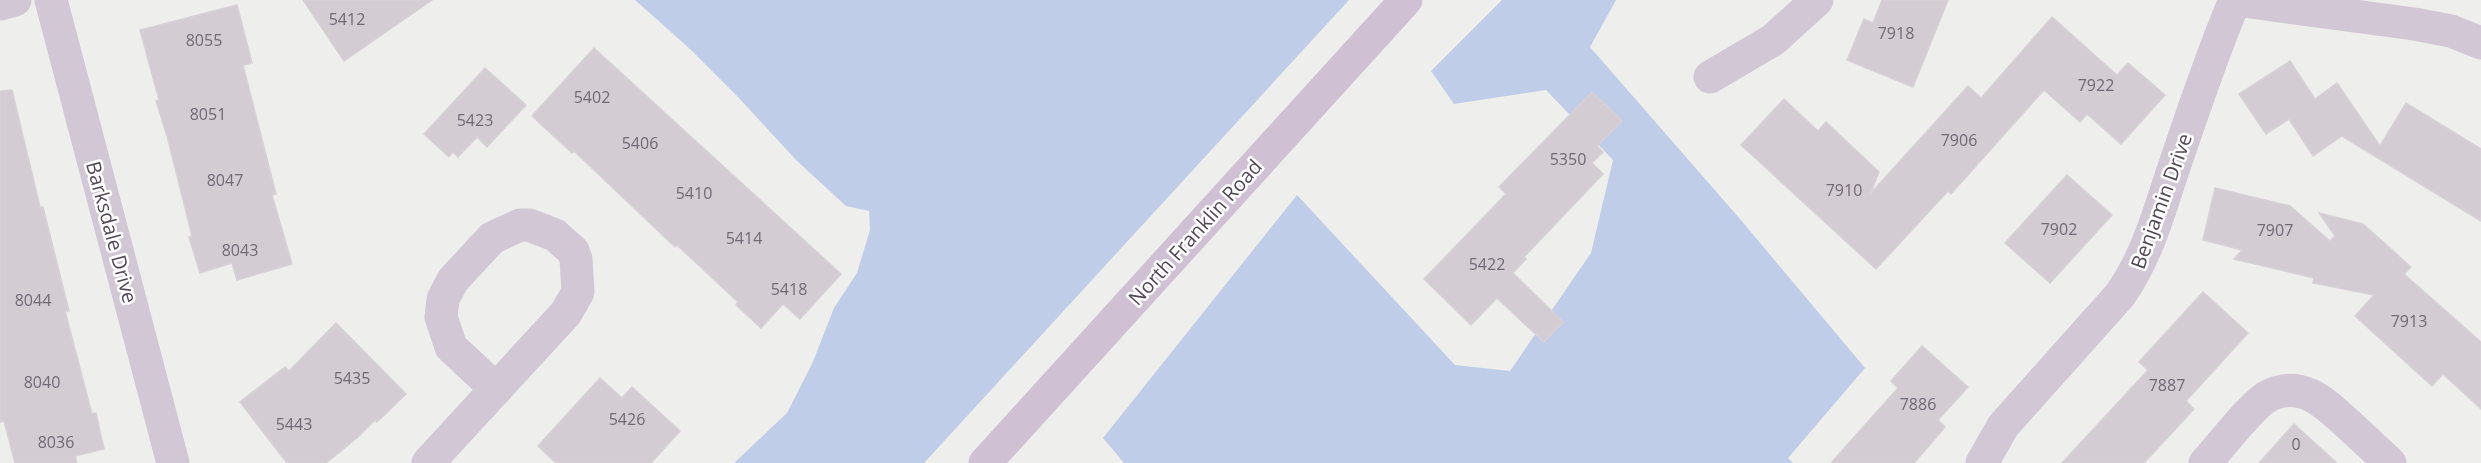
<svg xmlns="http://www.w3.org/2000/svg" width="2481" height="463" font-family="'Open Sans',sans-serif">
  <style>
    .green { fill: #bfcde8 }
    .building { fill: #d3cdd3; stroke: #d7d1d7; stroke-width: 1.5 }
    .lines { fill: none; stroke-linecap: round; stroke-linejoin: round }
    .street { stroke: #d1c7d5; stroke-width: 33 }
    .secondary { stroke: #cfc1d3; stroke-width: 33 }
    .labels { text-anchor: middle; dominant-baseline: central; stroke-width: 5; stroke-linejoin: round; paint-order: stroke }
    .number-label { font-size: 16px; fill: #736876 }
    .street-label { font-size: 20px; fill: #534757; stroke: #fff }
  </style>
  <rect width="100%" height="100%" fill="#eeefec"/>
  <g class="green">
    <path d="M635 0H1349L924 463H734L787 413 812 364 834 308 857 273 870 230 869 211 846 206 796 160 738 97 690 49Z"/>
    <path d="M1502 0H1616L1590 47 1740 219 1865 368 1788 458 1793 463H1124L1103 438 1297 195 1455 365 1510 371 1591 253 1613 160 1546 90 1454 104 1431 71Z"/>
  </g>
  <g class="building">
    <path d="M303 0H432L344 61Z"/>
    <path d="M1882 0H1948L1913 87 1847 60 1864 19 1873 23Z"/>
    <path d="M237 5 252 63 243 65 276 194 272 195 292 264 237 280 232 263 200 273 189 237 192 236 167 136 156 101 159 100 140 30Z"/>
    <path d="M2052 17 2117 75 2128 63 2165 95 2121 144 2087 114 2080 122 2044 90 1951 194 1948 191 1876 269 1741 145 1784 99 1818 131 1826 122 1879 172 1870 194 1968 86 1981 98Z"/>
    <path d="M594 48 841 274 800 319 783 304 761 328 736 305 738 302 677 245 675 247 574 151 572 153 532 116Z"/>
    <path d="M2290 61 2315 99 2337 83 2380 146 2406 103 2481 149V221L2342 136 2313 156 2289 119 2266 134 2239 94Z"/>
    <path d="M485 68 526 105 487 147 477 137 458 157 453 152 449 157 424 134Z"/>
    <path d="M12 90 40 207H43L69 311H65L92 414 96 413 104 449 75 456 77 463H15L4 421 0 422V91Z"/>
    <path d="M1592 92 1622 121 1597 146 1603 152 1592 163 1603 174 1524 257 1526 259 1513 273 1563 322 1544 342 1497 298 1471 325 1424 279 1506 194 1499 187Z"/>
    <path d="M2067 175 2112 215 2050 283 2005 243Z"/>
    <path d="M2215 188 2290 206 2330 241 2335 236 2319 213 2363 224 2411 267 2404 274 2481 342V409L2443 374 2432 386 2355 316 2374 295 2313 283 2314 278 2234 259 2242 250 2203 240Z"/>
    <path d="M2203 292 2248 333 2186 401 2194 409 2144 463H2062L2148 370 2139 362Z"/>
    <path d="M336 323 406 394 377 422 375 420 358 437 326 463H287L240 402 285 367 289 371Z"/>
    <path d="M1922 346 1968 387 1938 420 1945 427 1914 463H1831L1898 388 1891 381Z"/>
    <path d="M600 378 622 398 632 387 680 431 651 463H556L538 446Z"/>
    <path d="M2294 424 2337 463H2259Z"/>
  </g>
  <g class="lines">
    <g class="street">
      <path d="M51 0 173 463"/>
      <path d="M2236 0 2414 24 2451 31 2481 43"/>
      <path d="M0 4 15 0"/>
      <path d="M1710 77 1773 40 1817 0"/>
      <path d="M520 225H529L555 235 573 251 576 259 578 292 566 313 496 389 451 347 441 317 443 299 453 280 492 238Z"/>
      <path d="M428 463 496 389"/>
      <path d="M1982 463 2003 426 2120 295C2146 258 2158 216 2172 173 2192 115 2211 56 2235 0"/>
      <path d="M2205 463C2220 447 2249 409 2265 398 2300 377 2325 403 2349 425 2363 438 2376 450 2390 463"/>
    </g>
    <path class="secondary" d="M985 463 1406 0"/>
  </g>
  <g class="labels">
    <g class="number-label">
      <text x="347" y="19">5412</text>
      <text x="1896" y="33">7918</text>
      <text x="204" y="40">8055</text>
      <text x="2096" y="85">7922</text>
      <text x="592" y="97">5402</text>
      <text x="208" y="114">8051</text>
      <text x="475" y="120">5423</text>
      <text x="1959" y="140">7906</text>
      <text x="640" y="143">5406</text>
      <text x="1568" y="159">5350</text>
      <text x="225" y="180">8047</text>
      <text x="1844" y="190">7910</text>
      <text x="694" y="193">5410</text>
      <text x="2059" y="229">7902</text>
      <text x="2275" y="230">7907</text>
      <text x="744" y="238">5414</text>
      <text x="240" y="250">8043</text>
      <text x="1487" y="264">5422</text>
      <text x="789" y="289">5418</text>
      <text x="33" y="300">8044</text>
      <text x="2409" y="321">7913</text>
      <text x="352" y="378">5435</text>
      <text x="42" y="382">8040</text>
      <text x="2167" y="385">7887</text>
      <text x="1918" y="404">7886</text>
      <text x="627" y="419">5426</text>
      <text x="294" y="424">5443</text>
      <text x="56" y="442">8036</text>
      <text x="2296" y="444">0</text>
    </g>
    <g class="street-label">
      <text transform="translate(2161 201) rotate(-70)">Benjamin Drive</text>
      <text transform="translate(112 232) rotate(75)">Barksdale Drive</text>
      <text transform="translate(1195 232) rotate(-48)">North Franklin Road</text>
    </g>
  </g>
</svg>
